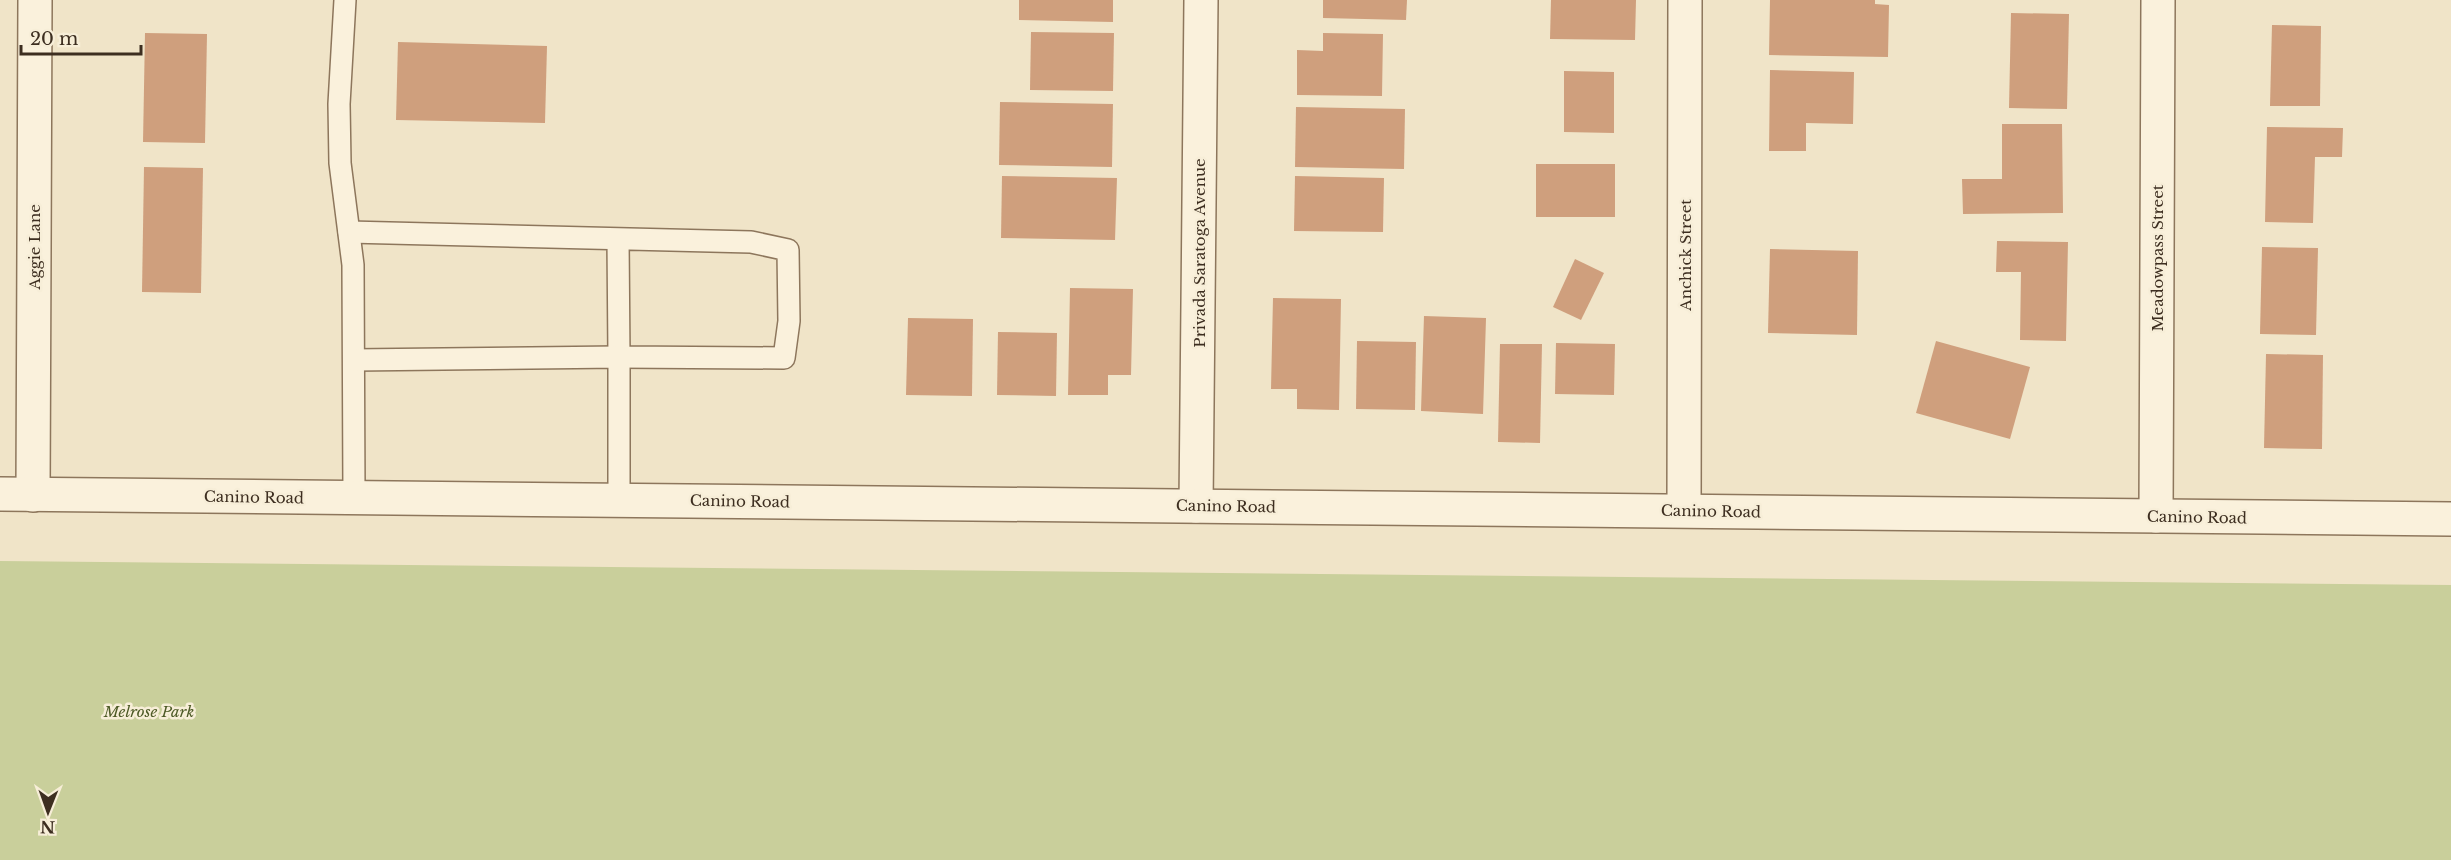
<svg xmlns="http://www.w3.org/2000/svg" width="2451" height="860" font-family="'Libre Baskerville',serif">
  <style>
    .green { fill: #c9cf9b }
    .building { fill: #cf9f7d }
    .lines { fill: none; stroke-linecap: round; stroke-linejoin: round }
    .service-casing { stroke: #8d765c; stroke-width: 24 }
    .minor-casing { stroke: #8d765c; stroke-width: 36 }
    .tertiary-casing { stroke: #8d765c; stroke-width: 36 }
    .service { stroke: #faf1dc; stroke-width: 21 }
    .minor { stroke: #faf1dc; stroke-width: 33 }
    .tertiary { stroke: #faf1dc; stroke-width: 33 }
    .labels { text-anchor: middle; dominant-baseline: central; stroke-width: 5; stroke-linejoin: round; paint-order: stroke }
    .street-label { font-size: 15px; fill: #3d2e20; stroke: #f7eed8 }
    .park-label { font-size: 15px; font-style: italic; fill: #4d5a26; stroke: #f7eed8 }
  </style>
  <rect width="100%" height="100%" fill="#f0e4c8"/>
  <path class="green" d="M0 561 2451 585V860H0Z"/>
  <g class="building">
    <path d="M1019 0H1113V22L1019 20Z"/>
    <path d="M1323 0H1407L1406 20 1323 18Z"/>
    <path d="M1551 0H1636L1635 40 1550 39Z"/>
    <path d="M1770 0H1875V4L1889 5 1888 57 1769 55Z"/>
    <path d="M2011 13 2069 14 2067 109 2009 108Z"/>
    <path d="M2272 25 2321 26 2320 106H2270Z"/>
    <path d="M1031 32 1114 33 1113 91 1030 90Z"/>
    <path d="M145 33 207 34 205 143 143 142Z"/>
    <path d="M1323 33 1383 34 1382 96 1297 95V50L1323 51Z"/>
    <path d="M398 42 547 46 545 123 396 120Z"/>
    <path d="M1770 70 1854 72 1853 124 1806 123V151H1769Z"/>
    <path d="M1564 71 1614 72V133L1564 132Z"/>
    <path d="M1000 102 1113 104 1112 167 999 165Z"/>
    <path d="M1296 107 1405 109 1404 169 1295 167Z"/>
    <path d="M2002 124H2062L2063 213 1963 214 1962 179H2002Z"/>
    <path d="M2267 127 2343 128 2342 157H2315L2313 223 2265 222Z"/>
    <rect x="1536" y="164" width="79" height="53"/>
    <path d="M144 167 203 168 201 293 142 292Z"/>
    <path d="M1002 176 1117 178 1115 240 1001 238Z"/>
    <path d="M1295 176 1384 178 1383 232 1294 231Z"/>
    <path d="M1997 241 2068 242 2066 341 2020 340 2021 272H1996Z"/>
    <path d="M2262 247 2318 248 2316 335 2260 334Z"/>
    <path d="M1770 249 1858 251 1857 335 1768 333Z"/>
    <path d="M1575 259 1604 273 1581 320 1553 307Z"/>
    <path d="M1070 288 1133 289 1131 375H1108V395H1068Z"/>
    <path d="M1273 298 1341 299 1339 410 1297 409V389H1271Z"/>
    <path d="M1424 316 1486 318 1483 414 1421 411Z"/>
    <path d="M908 318 973 319 972 396 906 395Z"/>
    <path d="M998 332 1057 333 1056 396 997 395Z"/>
    <path d="M1357 341 1416 342 1415 410 1356 409Z"/>
    <path d="M1936 341 2030 367 2010 439 1916 413Z"/>
    <path d="M1556 343 1615 344 1614 395 1555 394Z"/>
    <path d="M1500 344H1542L1540 443 1498 442Z"/>
    <path d="M2266 354 2323 355 2322 449 2264 448Z"/>
  </g>
  <g class="lines">
    <defs>
      <g id="service">
        <path d="M345 0 339 104 340 163 353 265 354 497"/>
        <path d="M349 232 751 242 788 250 789 321 784 358 619 357 618 239"/>
        <path d="M354 360 619 357V500"/>
      </g>
      <g id="minor">
        <path d="M33 495 35 0"/>
        <path d="M1196 506 1201 0"/>
        <path d="M1684 510 1685 0"/>
        <path d="M2156 516 2158 0"/>
      </g>
      <path id="tertiary" d="M0 494 2451 519"/>
    </defs>
    <use href="#service" class="service-casing"/>
    <use href="#minor" class="minor-casing"/>
    <use href="#tertiary" class="tertiary-casing"/>
    <use href="#service" class="service"/>
    <use href="#minor" class="minor"/>
    <use href="#tertiary" class="tertiary"/>
  </g>
  <g class="labels">
    <g class="street-label">
      <text transform="translate(34 247) rotate(-90)">Aggie Lane</text>
      <text transform="translate(1199 253) rotate(-90)">Privada Saratoga Avenue</text>
      <text transform="translate(1685 255) rotate(-90)">Anchick Street</text>
      <text transform="translate(2157 258) rotate(-90)">Meadowpass Street</text>
      <text transform="translate(254 497) rotate(1)">Canino Road</text>
      <text transform="translate(740 501) rotate(1)">Canino Road</text>
      <text transform="translate(1226 506) rotate(1)">Canino Road</text>
      <text transform="translate(1711 511) rotate(1)">Canino Road</text>
      <text transform="translate(2197 517) rotate(1)">Canino Road</text>
    </g>
    <g class="park-label">
      <text x="149" y="711">Melrose Park</text>
    </g>
  </g>
  <g transform="translate(48 812) rotate(181)" stroke="#f7eed8" stroke-width="4.5" paint-order="stroke">
  <path d="M0-4.5L10 22L0 15L-10 22Z" fill="#3d2e20"/>
  <text y="-9" font-size="16" font-weight="bold" text-anchor="middle" fill="#3d2e20">N</text>
  </g>
  <path d="M21 45v9h120v-9" fill="none" stroke="#3d2e20" stroke-width="3"/>
  <text x="30" y="45" font-size="18" fill="#3d2e20" stroke="#f7eed8" stroke-width="4.5" paint-order="stroke">20 m</text>
</svg>
